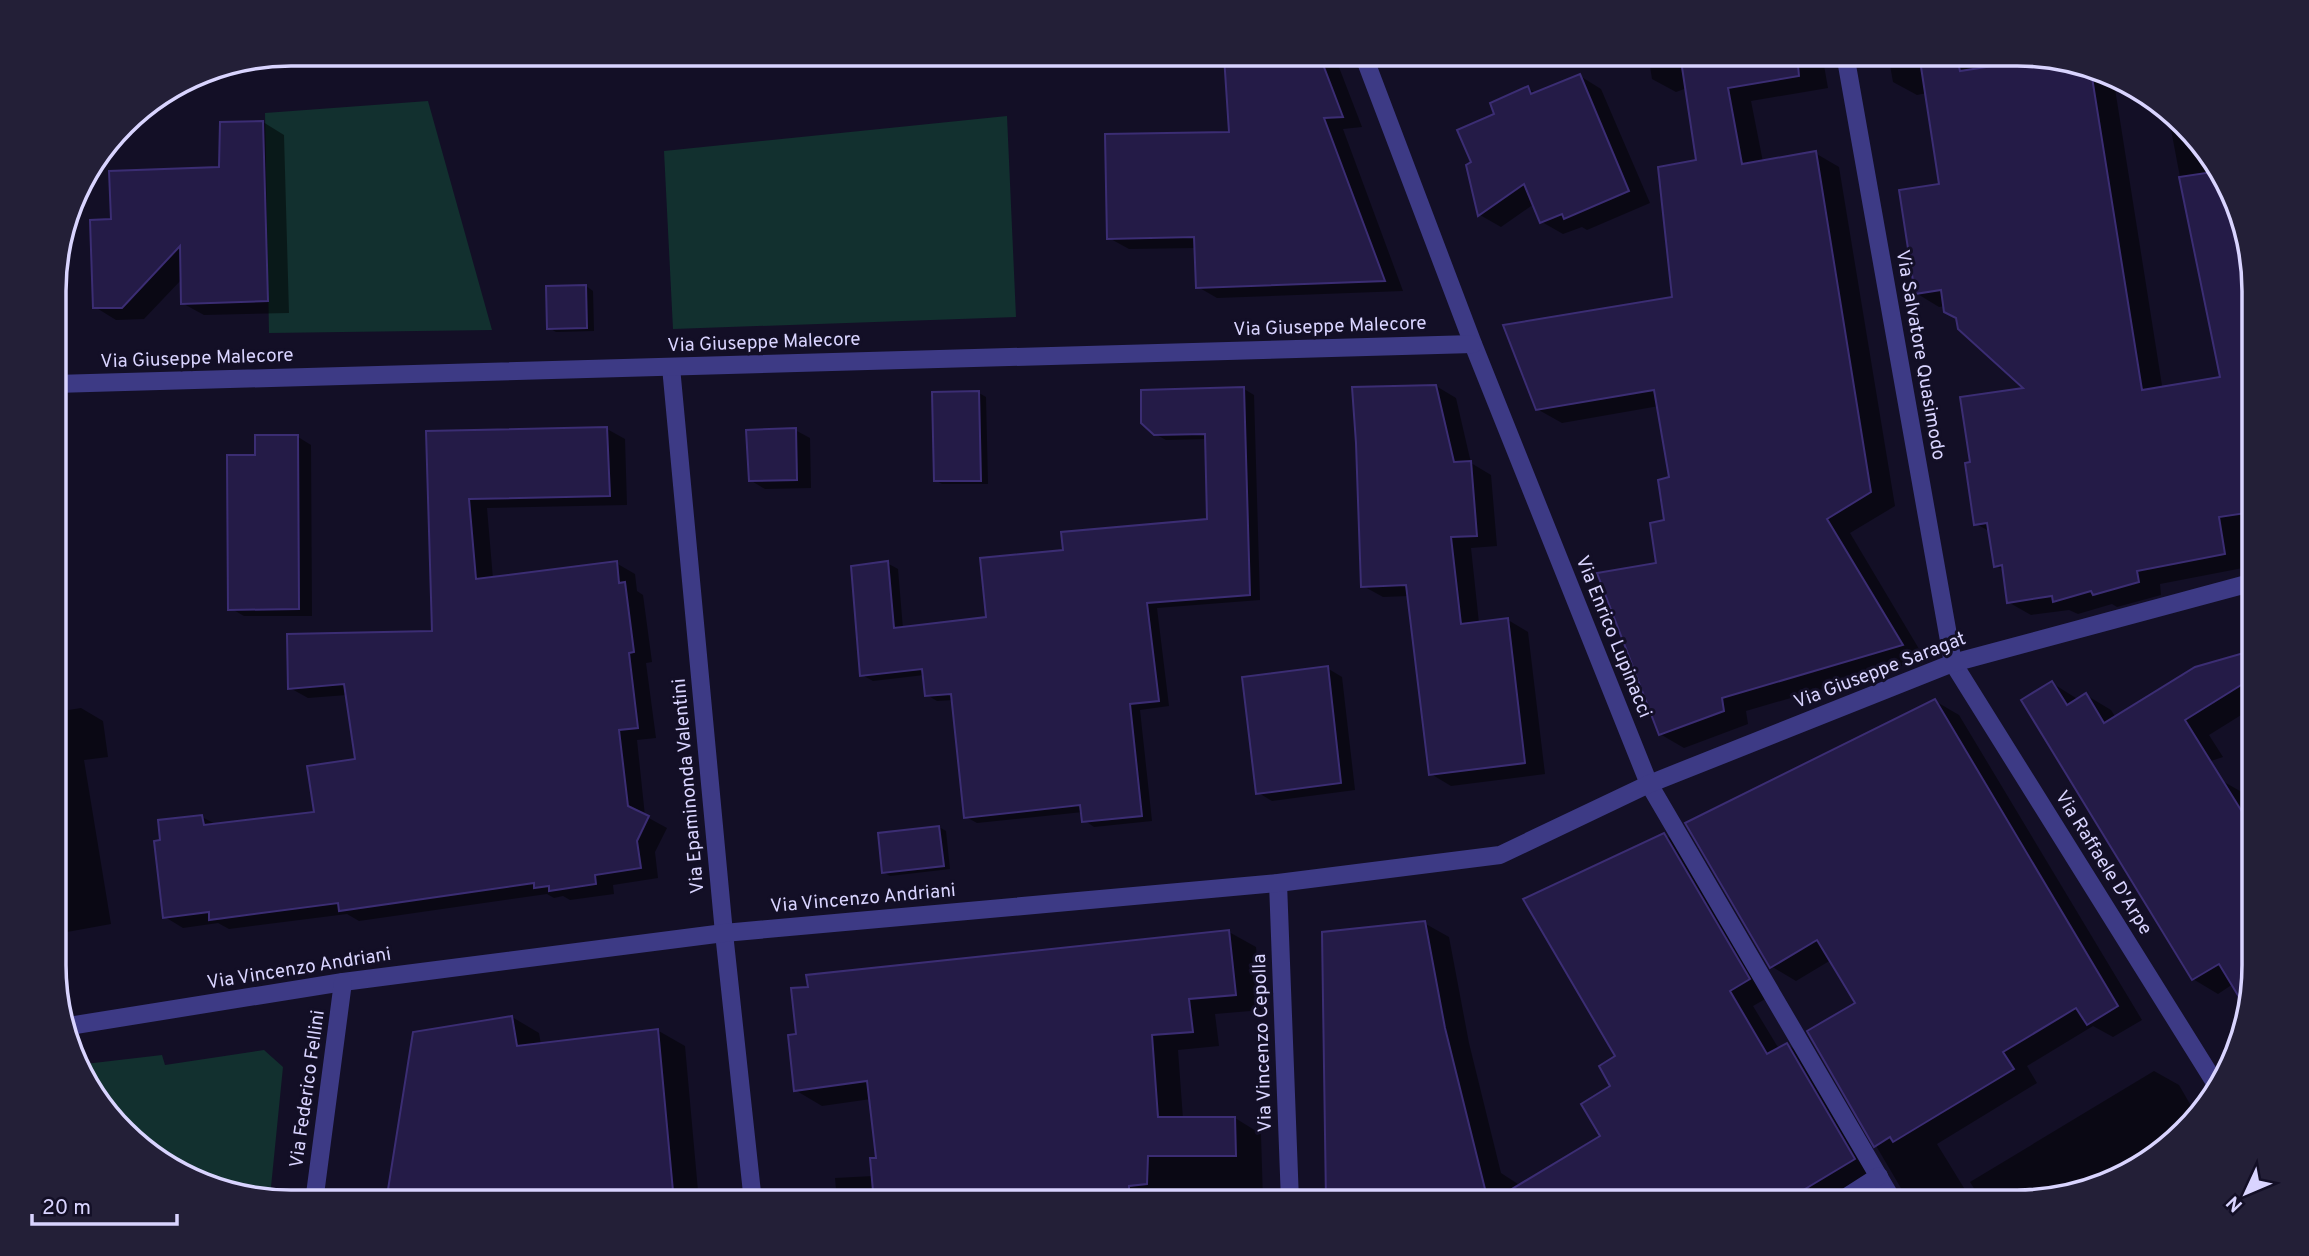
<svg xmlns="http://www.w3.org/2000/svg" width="2309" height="1256" font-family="Overpass,sans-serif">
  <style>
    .green { fill: #12302f }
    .shadow { fill: #0007 }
    .building { fill: #241b47; stroke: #3b2d73; stroke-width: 2 }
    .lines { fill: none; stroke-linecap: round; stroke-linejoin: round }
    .minor { stroke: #3d3a85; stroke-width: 18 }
    .labels { text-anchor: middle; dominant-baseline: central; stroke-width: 6; stroke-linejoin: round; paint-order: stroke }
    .street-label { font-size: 19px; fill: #d9d4ff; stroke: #130f26 }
    .rim { fill: none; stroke: #d9d4ff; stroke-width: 3.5 }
  </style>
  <rect width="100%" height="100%" fill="#130f26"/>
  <g class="green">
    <path d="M428 101 492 330 269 333 265 113Z"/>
    <path d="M1007 116 1016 317 673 329 664 151Z"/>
    <path d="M264 1050 283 1067 270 1197 186 1177 103 1109 85 1064 162 1055 165 1065Z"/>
  </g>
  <g class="shadow">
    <path d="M1269 54H1323L1337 62 1362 127 1343 129 1403 291 1217 298 1198 287 1196 248 1129 249 1109 238 1231 134Z"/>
    <path d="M1648 54H1822L1828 88 1751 101 1763 162 1815 153 1839 167 1895 506 1850 533 1925 659 1746 711 1748 724 1684 748 1660 734 1658 565 1671 479 1659 406 1562 423 1537 409 1674 299 1698 162 1687 88 1676 92 1652 79Z"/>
    <path d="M1888 54H1995L1998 67 2041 60 2113 76 2164 398 2110 456 2253 434 2254 539 2243 540 2248 567 2160 584 2161 595 2117 607 2112 604 2078 614 2069 610 2031 615 2008 602 2004 570 1996 566 1991 532 1976 524 1972 464 2027 389 1945 306 1939 307 1916 293 1941 186 1927 93 1917 95 1893 82Z"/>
    <path d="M1580 76 1601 89 1650 203 1587 230 1582 227 1563 234 1542 222 1534 204 1501 227 1480 215 1468 166 1473 163 1496 115 1528 88 1537 94Z"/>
    <path d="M2169 119 2215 159 2253 261V377L2239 380 2194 251Z"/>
    <path d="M263 122 284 135 289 313 204 315 182 303V279L144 319 116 320 95 307 113 221 221 169Z"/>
    <path d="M586 286 593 291 594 331 556 332 549 328Z"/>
    <path d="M1436 386 1456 398 1471 463 1491 475 1497 546 1471 548 1479 623 1508 620 1528 632 1545 774 1451 786 1431 774 1409 596 1383 597 1363 586Z"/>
    <path d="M1244 389 1254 395 1260 600 1157 608 1169 706 1140 710 1152 821 1094 827 1084 820 1083 812 977 823 966 817 954 700 937 701 927 695 924 675 873 681 862 675 887 563 898 569 903 629 988 619 1065 552 1209 521 1207 439 1166 440 1155 434Z"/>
    <path d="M979 393 986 397 988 484H942L935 480Z"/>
    <path d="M607 429 625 439 627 505 487 508 493 579 616 563 635 574 637 591 643 595 652 662 646 663 656 738 637 740 645 816 667 828 655 852 658 878 613 885 614 894 570 900 563 896 554 898 547 894 359 921 347 914 229 929 218 923 183 928 165 917 162 842 202 817 217 825 316 813 357 761 347 695 308 698 290 688 434 633 427 433Z"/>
    <path d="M795 430 810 438 811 488 765 489 750 480Z"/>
    <path d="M298 437 311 445 312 616H244L230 608 256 456Z"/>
    <path d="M2254 651V707L2209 735 2223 757 2196 766 2247 795 2254 807 2255 965 2233 984 2218 994 2193 979 2052 683 2079 700 2086 695 2111 710 2116 718Z"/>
    <path d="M1327 668 1342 677 1355 790 1272 801 1257 792Z"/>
    <path d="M1935 701 1959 715 2142 1020 2113 1037 2093 1026 2027 1066 2037 1083 1937 1144 1972 1201H1905V1195L1809 1032 1858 1003 1831 960 1796 981 1771 966Z"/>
    <path d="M81 708 103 721 108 757 84 760 111 924 56 934V712Z"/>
    <path d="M939 827 946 831 950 869 890 876 883 872Z"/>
    <path d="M1664 835 1689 849 1774 994 1753 1006 1779 1049 1787 1045 1812 1059 1887 1187 1875 1195 1887 1201H1327L1324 934 1424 923 1449 937 1469 1043 1501 1173 1521 1186 1602 1136Z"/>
    <path d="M1229 932 1256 947 1262 1010 1215 1014 1219 1046 1178 1050 1183 1119 1235 1118 1261 1134 1263 1201 837 1202 835 1178 873 1176 878 1160 871 1099 822 1106 795 1090Z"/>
    <path d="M512 1017 539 1033 541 1045 657 1030 685 1046 699 1202H388Z"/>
    <path d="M2154 1071 2179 1085 2194 1111 2149 1162 2033 1201H1982L1970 1182Z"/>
  </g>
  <g class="building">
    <path d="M1246 54H1319L1343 117 1324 118 1385 281 1196 288 1194 237 1107 239 1105 134 1229 132 1224 56Z"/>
    <path d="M1680 54H1797L1799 76 1728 88 1742 164 1816 151 1871 492 1827 519 1903 645 1722 698 1724 711 1659 735 1597 573 1656 563 1650 523 1664 520 1658 480 1669 477 1654 390 1536 410 1503 325 1672 297 1658 167 1696 160Z"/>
    <path d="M1919 54H1956L1960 71 2037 59 2091 71 2142 390 2220 377 2179 177 2219 171 2253 261V512L2219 517 2225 554 2137 571 2139 582 2093 595 2091 591 2053 602 2052 596 2007 603 2002 565 1994 567 1987 523 1974 525 1965 463 1970 462 1960 397 2023 388 1958 329 1956 318 1944 312 1941 290 1915 294 1899 190 1939 184Z"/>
    <path d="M1580 74 1629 191 1564 219 1562 214 1540 223 1524 184 1478 216 1466 165 1471 162 1457 130 1494 114 1490 103 1528 86 1531 94Z"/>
    <path d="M263 121 268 301 181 304 180 246 122 308H93L90 220 111 219 109 171 219 167 220 122Z"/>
    <path d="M586 285 587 328 547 329 546 286Z"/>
    <path d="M1436 385 1454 462 1471 461 1477 536 1451 537 1461 624 1508 618 1525 763 1429 775 1406 585 1361 587 1356 443 1352 387Z"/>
    <path d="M1244 387 1250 595 1147 603 1159 701 1130 704 1142 816 1082 822 1080 805 964 818 951 694 925 696 922 669 860 676 851 566 888 561 894 628 986 617 980 558 1063 550 1061 532 1207 519 1205 434 1154 435 1141 423V390Z"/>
    <path d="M979 391 981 481H934L932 392Z"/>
    <path d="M607 427 610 496 469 499 476 579 617 561 619 583 625 582 634 652 629 653 638 728 619 730 628 806 649 816 637 841 641 868 595 875 596 884 549 891V886L534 888V883L339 911 338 903 209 920V912L163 918 154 841 160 840 158 820 202 815 204 825 314 812 307 766 355 759 344 684 288 689 287 634 432 631 426 431Z"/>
    <path d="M796 428 797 480 749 481 746 430Z"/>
    <path d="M255 435H298L299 609 228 610 227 455H255Z"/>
    <path d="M2254 650V677L2185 720 2254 831 2255 965 2245 1007 2219 964 2192 980 2021 700 2052 681 2067 705 2086 693 2104 723 2195 667Z"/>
    <path d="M1328 666 1341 783 1256 794 1242 677Z"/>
    <path d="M1935 699 2118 1006 2087 1025 2076 1008 2003 1052 2014 1069 1893 1142 1890 1137 1874 1147 1807 1031 1855 1003 1817 940 1770 968 1685 823Z"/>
    <path d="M939 826 944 866 882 873 878 833Z"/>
    <path d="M1664 833 1750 979 1730 991 1767 1054 1787 1043 1855 1159 1785 1201H1492L1600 1136 1581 1104 1610 1086 1599 1066 1615 1056 1523 899Z"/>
    <path d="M1425 921 1445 1028 1488 1201H1326L1322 932Z"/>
    <path d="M1229 930 1236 995 1189 999 1193 1032 1152 1035 1158 1117H1235L1236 1156H1148L1147 1184 1129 1186V1202H874L870 1158H876L867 1081 794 1091 788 1035 796 1034 791 988 808 987 806 975Z"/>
    <path d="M512 1016 517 1046 658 1029 674 1202H386L413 1032Z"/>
  </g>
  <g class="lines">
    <g class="minor">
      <path d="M1363 54 1473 344 1649 784 1893 1201"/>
      <path d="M1845 54 1953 663 2217 1086"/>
      <path d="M671 367 724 933 753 1202"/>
      <path d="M55 384 1473 344"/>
      <path d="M1278 883 1290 1201"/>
      <path d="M69 1026 343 982 724 933 1278 883 1500 855 1649 784 1953 663 2254 582"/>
      <path d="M1840 1201 1879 1176"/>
      <path d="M314 1202 343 982"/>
    </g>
  </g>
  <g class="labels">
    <g class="street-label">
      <text transform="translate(1330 327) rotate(-2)">Via Giuseppe Malecore</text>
      <text transform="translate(764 343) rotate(-2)">Via Giuseppe Malecore</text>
      <text transform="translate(1920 355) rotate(80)">Via Salvatore Quasimodo</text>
      <text transform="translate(197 359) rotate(-2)">Via Giuseppe Malecore</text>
      <text transform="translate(1613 637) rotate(68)">Via Enrico Lupinacci</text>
      <text transform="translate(1880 671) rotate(-21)">Via Giuseppe Saragat</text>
      <text transform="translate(689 786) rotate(-95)">Via Epaminonda Valentini</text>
      <text transform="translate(2103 863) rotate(58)">Via Raffaele D'Arpe</text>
      <text transform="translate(863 899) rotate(-5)">Via Vincenzo Andriani</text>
      <text transform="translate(299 969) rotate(-9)">Via Vincenzo Andriani</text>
      <text transform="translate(1263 1043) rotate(-92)">Via Vincenzo Cepolla</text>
      <text transform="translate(308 1089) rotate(-82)">Via Federico Fellini</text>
    </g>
  </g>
  <path d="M0 0H2309V1256H0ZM291 66H2017A225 225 0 0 1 2242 291V965A225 225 0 0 1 2017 1190H291A225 225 0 0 1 66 965V291A225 225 0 0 1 291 66Z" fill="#231f37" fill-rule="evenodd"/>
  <path class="rim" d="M291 66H2017A225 225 0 0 1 2242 291V965A225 225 0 0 1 2017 1190H291A225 225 0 0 1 66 965V291A225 225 0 0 1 291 66Z"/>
  <g transform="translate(2246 1193) rotate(226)" stroke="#130f26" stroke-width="5" paint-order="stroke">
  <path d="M0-5L12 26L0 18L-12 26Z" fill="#d9d4ff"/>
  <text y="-10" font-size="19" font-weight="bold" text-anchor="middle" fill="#d9d4ff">N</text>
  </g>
  <path d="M32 1214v10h145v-10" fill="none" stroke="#d9d4ff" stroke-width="3.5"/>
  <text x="42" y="1214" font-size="21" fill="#d9d4ff" stroke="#130f26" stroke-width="5" paint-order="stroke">20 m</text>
</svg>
